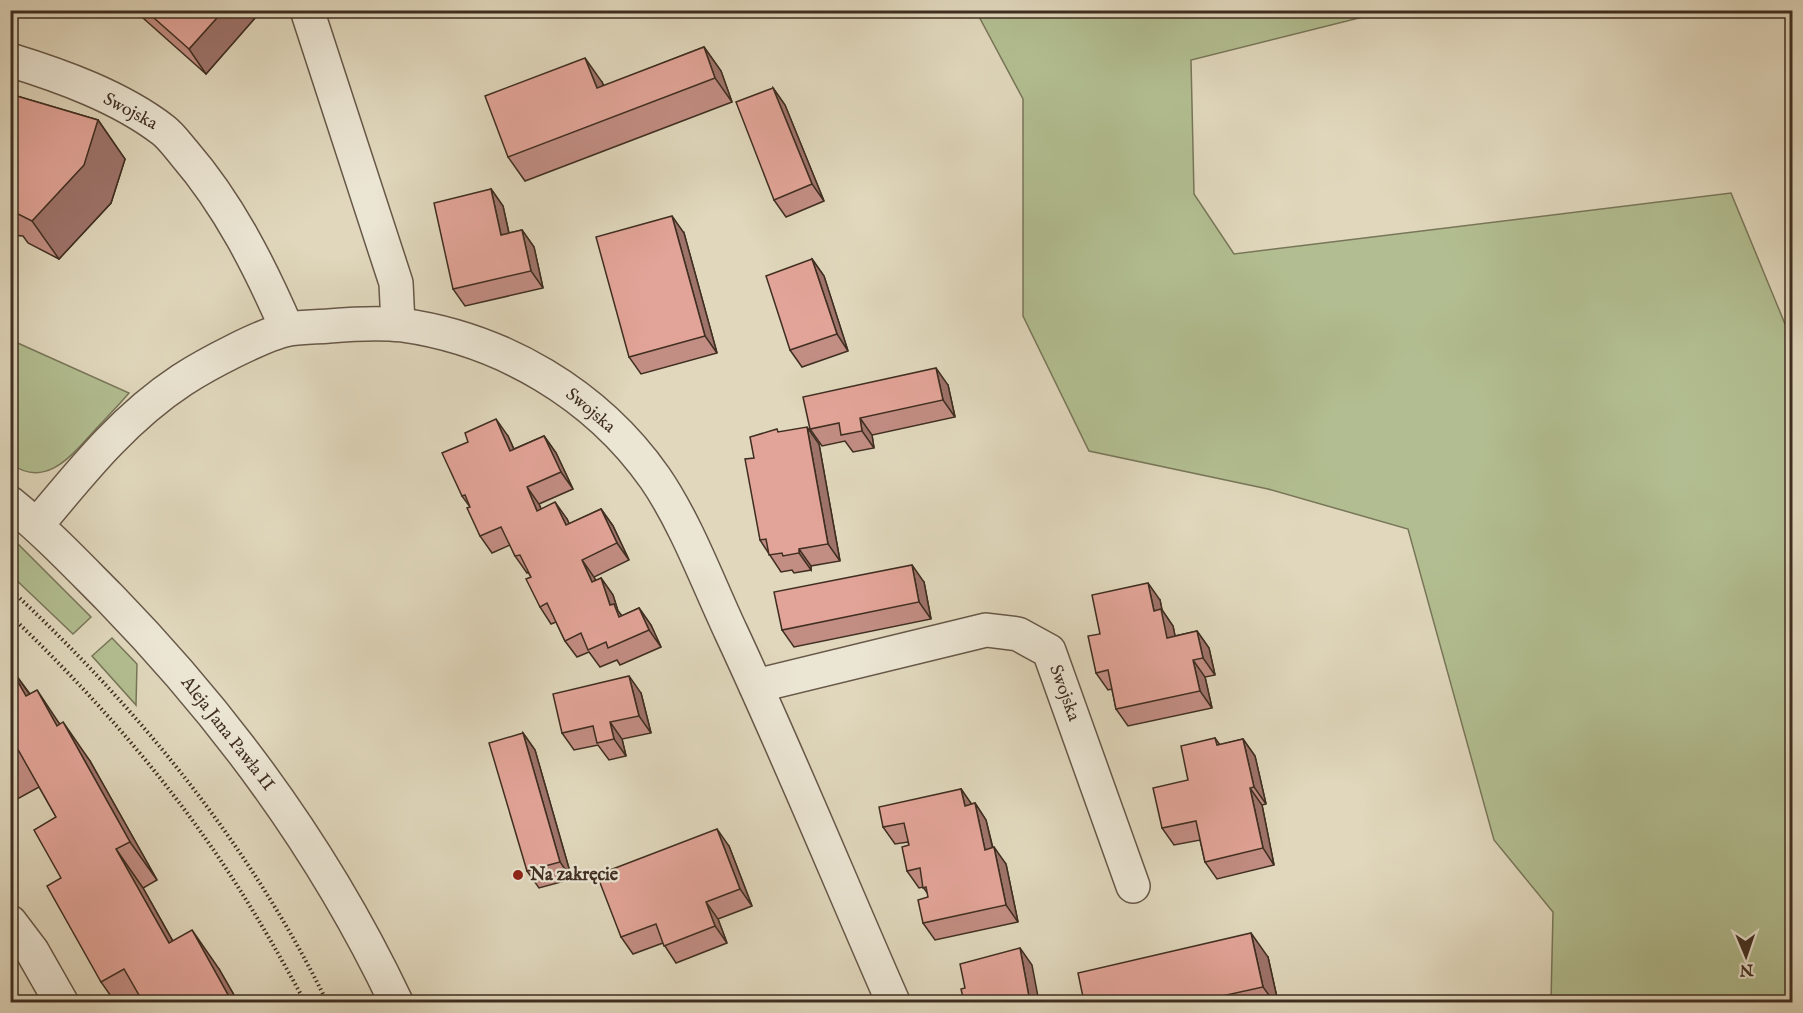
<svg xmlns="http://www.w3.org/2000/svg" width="1803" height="1013" font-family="'IM FELL English',serif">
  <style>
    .green { fill: #b2be91; stroke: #787659; stroke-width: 1.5 }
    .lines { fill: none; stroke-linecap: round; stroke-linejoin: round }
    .minor-casing { stroke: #675848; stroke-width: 36 }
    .path { stroke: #3f2e21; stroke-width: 4; stroke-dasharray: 1.5 3; stroke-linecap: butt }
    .minor { stroke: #ebe5d3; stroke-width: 33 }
    .wall { fill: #c28d83; stroke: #3f2e21; stroke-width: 1.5 }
    .shaded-wall { fill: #9e736a; stroke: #3f2e21; stroke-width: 1.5 }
    .building { fill: #e2a498; stroke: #3f2e21; stroke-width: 1.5 }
    .poi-dot { fill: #8f2418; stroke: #ebe5d3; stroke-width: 2 }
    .labels { text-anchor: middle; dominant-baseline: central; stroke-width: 4.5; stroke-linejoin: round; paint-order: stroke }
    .street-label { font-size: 18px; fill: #3f2e21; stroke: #ebe5d3 }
    .poi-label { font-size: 18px; font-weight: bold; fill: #3f2e21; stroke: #ebe5d3; text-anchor: start }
  </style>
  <rect width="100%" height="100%" fill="#e0d7bc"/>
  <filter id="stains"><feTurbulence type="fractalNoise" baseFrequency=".00333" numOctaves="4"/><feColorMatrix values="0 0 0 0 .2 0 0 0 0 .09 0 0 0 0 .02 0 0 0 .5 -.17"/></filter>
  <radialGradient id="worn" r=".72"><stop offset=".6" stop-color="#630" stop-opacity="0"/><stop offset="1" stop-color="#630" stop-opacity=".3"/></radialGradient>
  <g class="green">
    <path d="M976 11H1387L1191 60 1194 194 1234 254 1731 193 1792 341V1002H1551L1553 912 1494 840 1408 529 1268 489 1089 451 1023 316V99Z"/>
    <path d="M11 340 129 393C118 406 106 418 94 431 72 455 46 489 11 464Z"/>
    <path d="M11 537 91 617 73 634 11 575Z"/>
    <path d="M112 638 137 664 136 705 92 656Z"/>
  </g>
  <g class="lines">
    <defs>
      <g id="minor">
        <path d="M307 10 396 283 398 324"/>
        <path d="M10 60C62 76 120 97 163 130 171 136 178 146 184 153 229 205 260 267 287 329"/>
        <path d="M10 503C46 532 77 565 109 597 225 716 325 852 396 1002"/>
        <path d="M37 525C81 472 124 418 182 380 205 365 263 334 289 329 302 327 316 327 329 326 352 324 378 322 402 325 502 339 596 394 655 478 686 523 708 583 731 632 788 754 839 879 893 1002"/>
        <path d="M756 686 986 630 1018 634 1049 651 1133 886"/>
        <path d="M10 922 32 951 61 1002"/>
      </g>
    </defs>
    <use href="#minor" class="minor-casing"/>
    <g class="path">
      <path d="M10 589C138 708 250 845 327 1002"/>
      <path d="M10 615C81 683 146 755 203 835 241 888 274 945 305 1002"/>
    </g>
    <use href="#minor" class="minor"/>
  </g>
  <g class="wall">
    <path d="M134 10H262L206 74Z"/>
    <path d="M704 47 721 71 732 102 525 181 508 157 602 82 604 86Z"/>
    <path d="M773 88 785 105 824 201 786 217 774 200Z"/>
    <path d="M10 94 98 120 125 159 111 203 59 259 28 243 23 236 10 235Z"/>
    <path d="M491 189 503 206 509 233 522 230 534 247 543 288 465 306 453 289Z"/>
    <path d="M684 233 717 353 641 374 629 357Z"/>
    <path d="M812 259 824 276 848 351 802 367 790 350Z"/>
    <path d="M948 385 955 417 872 435 874 448 853 452 845 441 822 446 810 429Z"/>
    <path d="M779 432 819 444 840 561 811 566V570L794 573 792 570 781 572 760 540 754 458Z"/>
    <path d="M508 436 514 449 544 436 556 453 573 489 539 504 541 509 567 519 569 524 601 509 613 526 629 560 594 577 596 581 601 578 613 595 618 611 622 616 639 608 651 625 661 647 620 665 617 660 600 667 589 652 577 657 565 641 556 622 551 624 540 607 531 577 528 572 527 573 515 556 510 545 492 553 480 536 470 507 462 496Z"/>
    <path d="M924 582 931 619 794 647 782 630Z"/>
    <path d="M1160 600 1162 610 1173 626 1175 636 1197 631 1209 648 1215 675 1205 677 1212 708 1128 726 1116 709 1112 689 1108 690 1096 673 1100 634Z"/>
    <path d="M10 667 30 694 60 724 90 761 157 880 143 888 173 941 219 969 238 1002H115L101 982 61 878 56 817 39 787 10 803Z"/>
    <path d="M641 693 651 733 622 739 626 756 609 760 598 745 574 750 562 733Z"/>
    <path d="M523 733 535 750 572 879 539 888 527 871Z"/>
    <path d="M1215 738 1220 745 1243 739 1255 756 1266 804 1262 805 1274 865 1217 879 1205 862 1200 840 1174 845 1162 828 1188 780Z"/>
    <path d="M961 789 971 804 975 803 986 820 993 848 1006 864 1018 922 935 940 923 923 928 897V894L923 887 919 888 907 871 909 845 908 842 895 844 883 827Z"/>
    <path d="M729 846 752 906 718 919 727 943 676 963 663 943 633 954 621 937Z"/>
    <path d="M1268 957 1278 1002H1084Z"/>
  </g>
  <g class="shaded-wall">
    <path d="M224 10H262L206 74 189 49Z"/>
    <path d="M704 47 721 71 732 102 715 78Z"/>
    <path d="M585 58 602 82 614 113 597 88Z"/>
    <path d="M773 88 785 105 824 201 812 184Z"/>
    <path d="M98 120 125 159 111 203 59 259 32 221Z"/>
    <path d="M491 189 503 206 513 252 501 235Z"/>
    <path d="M672 216 684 233 717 353 705 336Z"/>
    <path d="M522 230 534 247 543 288 531 271Z"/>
    <path d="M812 259 824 276 848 351 837 334Z"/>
    <path d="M936 368 948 385 955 417 943 400Z"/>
    <path d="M860 418 872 435 874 448 862 431Z"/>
    <path d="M496 419 508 436 522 468 510 451Z"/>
    <path d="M807 427 819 444 840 561 828 544Z"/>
    <path d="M544 436 556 453 573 489 561 472Z"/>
    <path d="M527 487 539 504 549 527 537 511Z"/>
    <path d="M555 502 567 519 578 542 566 525Z"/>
    <path d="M601 509 613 526 629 560 617 543Z"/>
    <path d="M799 549 811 566V570L799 553Z"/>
    <path d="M582 560 594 577 604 599 592 582Z"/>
    <path d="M912 565 924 582 931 619 919 602Z"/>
    <path d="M601 578 613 595 618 611 626 621 631 634 610 605Z"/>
    <path d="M1148 583 1160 600 1162 610 1173 626 1179 655 1167 638 1154 611Z"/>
    <path d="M639 608 651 625 661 647 649 630Z"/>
    <path d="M1197 631 1209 648 1215 675 1203 658Z"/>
    <path d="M1193 660 1205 677 1212 708 1200 691Z"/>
    <path d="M10 667 33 699 26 696Z"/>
    <path d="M629 676 641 693 651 733 639 716Z"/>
    <path d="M37 690 63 729 57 726Z"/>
    <path d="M63 722 90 761 157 880 130 842Z"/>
    <path d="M610 722 622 739 626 756 614 739Z"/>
    <path d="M523 733 535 750 572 879 560 862Z"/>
    <path d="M1243 739 1255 756 1266 804 1254 787Z"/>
    <path d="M1250 788 1262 805 1274 865 1263 848Z"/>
    <path d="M961 789 973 806H965Z"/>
    <path d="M975 803 986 820 997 867 985 850Z"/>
    <path d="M717 829 729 846 752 906 740 889Z"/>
    <path d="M994 847 1006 864 1018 922 1006 905Z"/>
    <path d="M116 849 143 888 195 981 169 943Z"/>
    <path d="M706 902 718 919 727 943 715 926Z"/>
    <path d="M192 930 219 969 238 1002H232Z"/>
    <path d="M1251 933 1268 957 1278 1002H1274L1263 987Z"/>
    <path d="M1020 948 1032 965 1039 1002H1030Z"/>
  </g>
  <g class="building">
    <path d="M145 10H224L189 49Z"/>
    <path d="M704 47 715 78 508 157 485 96 585 58 597 88Z"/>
    <path d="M773 88 812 184 774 200 736 102Z"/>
    <path d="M10 94 98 120 84 165 32 221 10 210Z"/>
    <path d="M491 189 501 235 522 230 531 271 453 289 434 203Z"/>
    <path d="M672 216 705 336 629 357 596 237Z"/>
    <path d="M812 259 837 334 790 350 766 276Z"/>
    <path d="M936 368 943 400 860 418 862 431 841 435 839 423 810 429 803 397Z"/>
    <path d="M496 419 510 451 544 436 561 472 527 487 537 511 555 502 566 525 601 509 617 543 582 560 592 582 601 578 610 605 614 604 619 617 639 608 649 630 608 648 606 642 588 650 581 633 565 641 547 603 540 607 526 579 531 577 520 555 515 556 501 527 480 536 467 508 470 507 465 495 462 496 442 453 468 442 465 433Z"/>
    <path d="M807 427 828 544 799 549V553L783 556 782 553 769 555 766 539 760 540 745 459 754 458 750 437 777 429 778 432Z"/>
    <path d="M912 565 919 602 782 630 774 592Z"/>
    <path d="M1148 583 1154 611 1161 609 1167 638 1197 631 1203 658 1193 660 1200 691 1116 709 1108 670 1096 673 1088 636 1100 634 1092 595Z"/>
    <path d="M10 668 26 696 37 690 57 726 63 722 130 842 116 849 169 943 192 930 232 1002H143L124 969 101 982 47 886 61 878 34 830 56 817 16 746 10 750Z"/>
    <path d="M629 676 639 716 610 722 614 739 597 743 593 726 562 733 553 694Z"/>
    <path d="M523 733 560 862 527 871 489 743Z"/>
    <path d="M1215 738 1217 745 1243 739 1254 787 1250 788 1263 848 1205 862 1196 821 1162 828 1153 788 1188 780 1181 746Z"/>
    <path d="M961 789 965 806 975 803 985 850 994 847 1006 905 923 923 918 900 928 897 926 887 923 888 920 868 907 871 902 847 909 845 904 823 883 827 879 807Z"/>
    <path d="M717 829 740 889 706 902 715 926 664 946 656 924 621 937 597 875Z"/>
    <path d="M1251 933 1263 987 1195 1002H1084L1078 973Z"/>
    <path d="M1020 948 1030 1002H964L961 989 965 988 960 964Z"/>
  </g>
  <circle class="poi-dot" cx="518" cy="875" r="6"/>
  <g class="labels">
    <g class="street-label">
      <text transform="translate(130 112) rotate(28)">Swojska</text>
      <text transform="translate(590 411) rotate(40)">Swojska</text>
      <text transform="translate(1064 693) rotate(70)">Swojska</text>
      <text transform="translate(227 734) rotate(52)">Aleja Jana Pawła II</text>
    </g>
    <g class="poi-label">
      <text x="530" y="875">Na zakręcie</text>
    </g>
  </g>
  <rect width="1803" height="1013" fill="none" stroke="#e0d7bc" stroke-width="36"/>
  <rect x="12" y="12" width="1779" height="989" fill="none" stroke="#3f2e21" stroke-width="3"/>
  <rect x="18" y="18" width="1767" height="977" fill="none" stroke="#3f2e21" stroke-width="1.5"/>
  <g transform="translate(1746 956) rotate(178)" stroke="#ebe5d3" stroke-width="4.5" paint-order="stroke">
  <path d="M0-4.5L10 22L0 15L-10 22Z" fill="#3f2e21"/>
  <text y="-9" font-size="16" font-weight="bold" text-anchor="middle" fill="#3f2e21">N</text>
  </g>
  <rect width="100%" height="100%" filter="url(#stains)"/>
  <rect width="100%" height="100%" fill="url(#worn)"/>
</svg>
